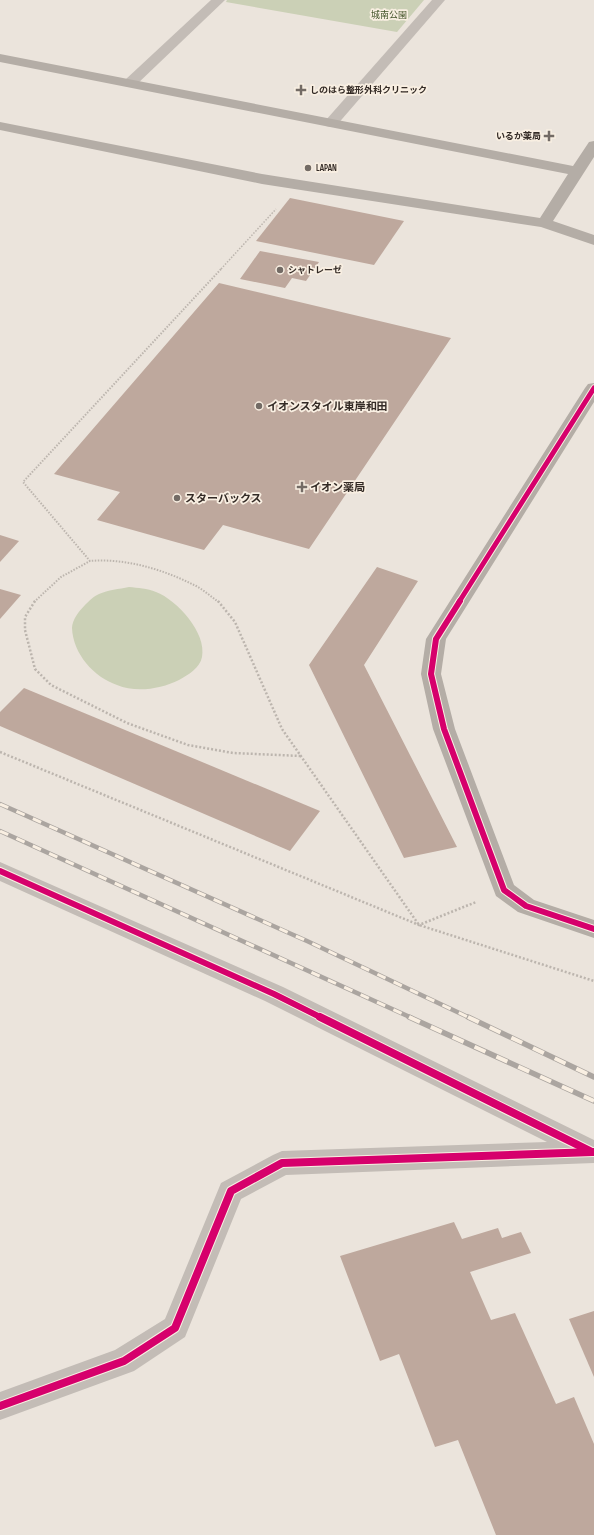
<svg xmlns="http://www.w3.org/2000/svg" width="594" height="1535" font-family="'Sofia Sans Condensed','Noto Sans JP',sans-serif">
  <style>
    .green { fill: #cbd0b6 }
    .building { fill: #bea89d }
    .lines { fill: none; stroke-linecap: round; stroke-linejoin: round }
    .path-far2 { stroke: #bcb5ae; stroke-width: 1.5; stroke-dasharray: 1.5 1.5; stroke-linecap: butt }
    .path-far1 { stroke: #bcb5ae; stroke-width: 2; stroke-dasharray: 1.5 1.5; stroke-linecap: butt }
    .path { stroke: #bcb5ae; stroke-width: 2.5; stroke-dasharray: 2 2; stroke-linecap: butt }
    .street { fill: #c3bcb6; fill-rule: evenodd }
    .secondary { fill: #b4ada6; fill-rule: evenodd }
    .rail-far1-casing { stroke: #aba5a0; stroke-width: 4.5 }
    .rail-casing { stroke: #aba5a0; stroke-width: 5.5 }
    .rail-far1 { stroke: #f9efe2; stroke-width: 3; stroke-dasharray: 9; stroke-linecap: butt }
    .rail { stroke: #f9efe2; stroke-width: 4; stroke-dasharray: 12; stroke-linecap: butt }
    .cycleway-far2-casing { stroke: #f9efe2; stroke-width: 7 }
    .cycleway-far1-casing { stroke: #f9efe2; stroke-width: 8 }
    .cycleway-casing { stroke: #f9efe2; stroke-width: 10 }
    .cycleway-far2 { stroke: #d6006c; stroke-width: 5 }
    .cycleway-far1 { stroke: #d6006c; stroke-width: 6 }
    .cycleway { stroke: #d6006c; stroke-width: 8 }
    .poi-dot { fill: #736b65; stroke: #f9efe2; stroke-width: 1.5 }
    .labels { text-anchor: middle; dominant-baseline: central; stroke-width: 3.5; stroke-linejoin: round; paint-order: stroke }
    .far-park-label { font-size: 9px; fill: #415228; stroke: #f9efe2 }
    .far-poi-label { font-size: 9px; font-weight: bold; fill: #332a25; stroke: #f9efe2; text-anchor: start }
    .poi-label { font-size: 11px; font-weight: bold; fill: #332a25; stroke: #f9efe2; text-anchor: start }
  </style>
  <rect width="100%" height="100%" fill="#ebe4dc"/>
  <g class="green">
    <path d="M227 0H424L397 32 226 2Z"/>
    <path d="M129 587C138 588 147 588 156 592 177 600 207 633 202 657 200 668 188 675 179 680 161 689 136 693 117 685 94 677 73 654 72 628 72 620 79 611 85 605 89 601 94 596 99 594 108 590 119 589 129 587Z"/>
  </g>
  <g class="building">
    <path d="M290 198 404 221 374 265 256 241Z"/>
    <path d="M260 251 319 262 306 281 292 278 285 288 240 279Z"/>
    <path d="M219 283 451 338 309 549 223 525 204 550 97 520 120 492 54 474Z"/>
    <path d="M0 535 19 541 0 562Z"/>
    <path d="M377 567 418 581 364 665 457 847 404 858 309 665Z"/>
    <path d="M0 589 21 595 0 619Z"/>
    <path d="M24 688 320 811 290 851 0 726V712Z"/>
    <path d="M454 1222 462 1239 498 1228 502 1238 521 1232 531 1253 470 1272 491 1320 515 1313 556 1404 574 1397 594 1444V1535H496L458 1440 435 1447 399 1354 380 1361 340 1256Z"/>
    <path d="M594 1311V1377L569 1319Z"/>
  </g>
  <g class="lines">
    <path class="path-far2" d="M221 269 276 209"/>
    <g class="path-far1">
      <path d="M34 602 61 577 90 561"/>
      <path d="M219 602C211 597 203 589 194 585 162 569 125 558 90 561L23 482 222 268"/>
    </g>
    <g class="path">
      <path d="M35 601 25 617V630L35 669 51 685 127 723 188 745 233 753 301 756"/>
      <path d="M218 601 235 622 282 729 419 925 594 981"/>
      <path d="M0 752 419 925 476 902"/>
    </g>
    <g class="street">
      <path d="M211 0H225L135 86 130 87 125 86 123 83 125 80Z"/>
      <path d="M432 0H445L336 126 331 127 326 126 324 123 326 120Z"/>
      <path d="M0 862 283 987 594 1140V1163L286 1175 241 1199 185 1337 134 1371 0 1420V1392L115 1350 165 1319 221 1183 273 1155 282 1151 547 1142 265 1001 0 881Z"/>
    </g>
    <g class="secondary">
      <path d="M0 54 573 166 589 142 594 141V157L553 221 594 235V245L541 227 262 184 0 130V122L262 174 540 218 568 174 0 62Z"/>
      <path d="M594 383V402L446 639 441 674 455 729 514 885 534 900 594 920V938L518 912 496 896 433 729 421 674 426 639 585 388 588 384Z"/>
    </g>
    <defs>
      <g id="rail-far1">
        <path d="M0 804 307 941 470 1018"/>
        <path d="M0 831 412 1018"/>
      </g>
      <g id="rail">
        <path d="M409 1017 594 1101"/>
        <path d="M468 1017 594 1077"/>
      </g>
    </defs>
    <use href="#rail-far1" class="rail-far1-casing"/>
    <use href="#rail" class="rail-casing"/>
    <use href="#rail-far1" class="rail-far1"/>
    <use href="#rail" class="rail"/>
    <defs>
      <path id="cycleway-far2" d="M459 602 594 388"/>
      <g id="cycleway-far1">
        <path d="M460 601 436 639 431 674 444 729 504 890 526 906 594 929"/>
        <path d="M0 871 274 994 322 1018"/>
      </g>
      <g id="cycleway">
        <path d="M320 1017 590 1151"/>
        <path d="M0 1406 124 1361 175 1328 231 1191 282 1163 593 1152"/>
      </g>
    </defs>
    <use href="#cycleway-far2" class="cycleway-far2-casing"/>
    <use href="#cycleway-far1" class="cycleway-far1-casing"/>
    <use href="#cycleway" class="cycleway-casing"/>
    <use href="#cycleway-far2" class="cycleway-far2"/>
    <use href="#cycleway-far1" class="cycleway-far1"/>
    <use href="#cycleway" class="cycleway"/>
  </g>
  <g class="poi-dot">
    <path d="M299 84h4v4h4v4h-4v4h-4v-4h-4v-4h4z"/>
    <path d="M547 130h4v4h4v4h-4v4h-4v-4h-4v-4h4z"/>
    <circle cx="308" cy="168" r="4"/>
    <circle cx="280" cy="270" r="4"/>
    <circle cx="259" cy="406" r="4"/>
    <path d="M300 481h4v4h4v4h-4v4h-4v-4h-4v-4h4z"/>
    <circle cx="177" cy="498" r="4"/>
  </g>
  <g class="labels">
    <g class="far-park-label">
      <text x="389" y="15">城南公園</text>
    </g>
    <g class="far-poi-label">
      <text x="310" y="90">しのはら整形外科クリニック</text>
      <text x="541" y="136" text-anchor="end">いるか薬局</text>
      <text x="316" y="168">LAPAN</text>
      <text x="288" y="270">シャトレーゼ</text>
    </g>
    <g class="poi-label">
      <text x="267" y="406">イオンスタイル東岸和田</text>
      <text x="310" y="487">イオン薬局</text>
      <text x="185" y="498">スターバックス</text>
    </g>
  </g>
</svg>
